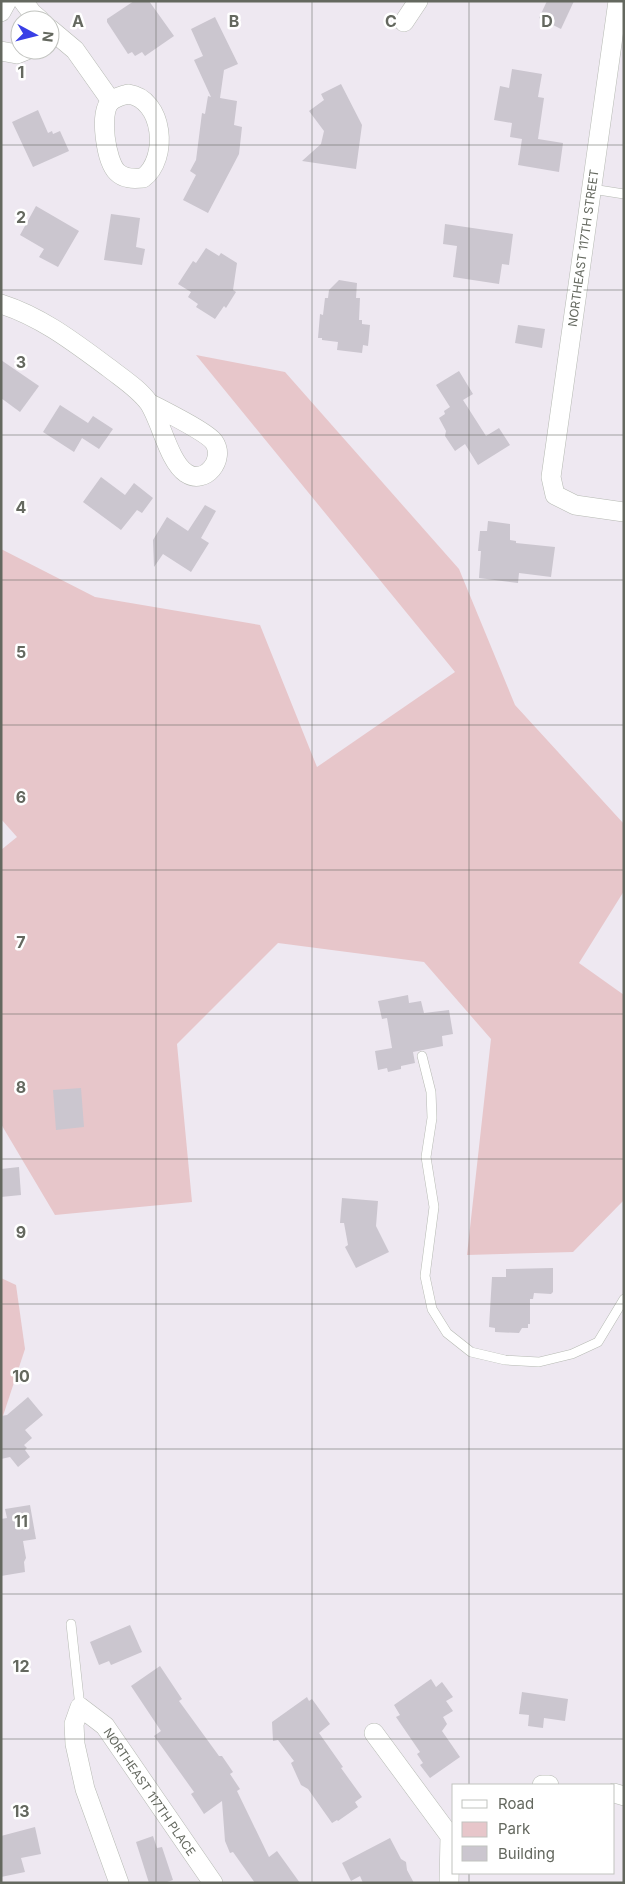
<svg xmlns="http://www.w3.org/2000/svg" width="625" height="1884" font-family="Inter,sans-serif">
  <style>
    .green { fill: #e7c6ca }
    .building { fill: #cbc6cf }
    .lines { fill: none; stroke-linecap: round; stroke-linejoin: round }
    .lane-casing { stroke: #b6bab3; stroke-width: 10 }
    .street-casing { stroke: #b6bab3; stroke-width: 20 }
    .lane { stroke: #fff; stroke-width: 9 }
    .street { stroke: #fff; stroke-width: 19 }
    .grid { fill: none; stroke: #64685f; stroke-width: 1; stroke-opacity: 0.55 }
    .labels { text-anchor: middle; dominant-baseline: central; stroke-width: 5; stroke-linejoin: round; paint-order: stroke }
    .street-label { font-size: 12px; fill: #64685f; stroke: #fff }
    .grid-label { font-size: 16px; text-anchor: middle; font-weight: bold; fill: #64685f; stroke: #fff; stroke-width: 5; stroke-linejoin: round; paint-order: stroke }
  </style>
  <rect width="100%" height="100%" fill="#eee8f1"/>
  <g class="green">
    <path d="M196 355 285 372 459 569 515 705 624 824V891L579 963 624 995V1200L573 1252 467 1255 491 1039 424 962 278 943 177 1044 192 1202 55 1215 1 1124V850L17 837 1 819V549L95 597 260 625 317 767 455 672Z"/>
    <path d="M1 1278 16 1285 25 1349 1 1422Z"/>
  </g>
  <g class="building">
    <path d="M134 1H149L174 36 145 56 142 52 135 56 132 52 128 54 107 22V19Z"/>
    <path d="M547 1H574L561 29 539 18Z"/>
    <path d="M215 17 238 64 224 70 220 98 237 101 234 125 242 127 239 154 208 213 183 200 196 175 190 171 196 160 202 113 205 114 208 96 211 97 194 60 203 56 191 29Z"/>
    <path d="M512 69 542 74 538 97 544 98 538 139 563 143 559 172 518 165 522 139 510 137 512 123 494 120 500 86 509 88Z"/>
    <path d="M341 84 362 125 356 169 302 161 321 144 324 131 309 111 324 100 321 94Z"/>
    <path d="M38 110 48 133 52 131 53 134 60 131 69 151 33 167 12 122Z"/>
    <path d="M36 206 79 231 58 267 39 257 44 249 20 235Z"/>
    <path d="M111 214 140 218 136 247 145 249 142 265 104 260Z"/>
    <path d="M445 224 513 234 509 265 502 264 499 284 453 277 457 246 443 244Z"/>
    <path d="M206 248 219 256 221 253 237 263 233 290 236 292 226 308 224 306 215 319 196 307 198 304 188 297 191 292 178 284 193 261 196 263Z"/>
    <path d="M339 280 357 283 356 298H360L359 320H362V324L370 325 368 346 363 345 362 353 337 350 338 342 322 340V338H318L320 314 323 315 325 298H328L329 290Z"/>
    <path d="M518 325 545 329 542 348 515 343Z"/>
    <path d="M1 360 39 386 20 412 1 398Z"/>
    <path d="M459 371 473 394 463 400 486 436 499 428 510 445 478 465 465 444 455 451 445 436 446 431 439 418 445 414 444 411 450 407 436 385Z"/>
    <path d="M60 405 88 423 93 416 113 429 99 449 82 438 74 452 43 432Z"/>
    <path d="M101 477 125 495 134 483 153 498 142 513 137 510 121 530 83 502Z"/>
    <path d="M205 505 216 511 201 538 209 543 191 572 163 554 154 567 153 540 167 517 188 531Z"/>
    <path d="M488 521 510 524V540L516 541V543L555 547 551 577 519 573 518 583 479 578 481 551H478L480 531H487Z"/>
    <path d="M408 995 409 1003 421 1001 424 1013 449 1010 453 1034 442 1036 443 1046 413 1052 415 1063 401 1066V1069L388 1072 387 1068 378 1070 375 1051 392 1048 387 1018 382 1019 378 1001Z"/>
    <path d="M81 1088 84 1127 56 1130 53 1090Z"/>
    <path d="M19 1167 21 1195 1 1197V1169Z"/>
    <path d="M342 1198 378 1201 376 1226 389 1252 356 1268 345 1247 348 1245 344 1223H340Z"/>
    <path d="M553 1268V1292L551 1294 534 1293 533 1299H530V1324H528V1328H522L519 1333 495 1332V1328L489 1327 492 1277H506V1269Z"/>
    <path d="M28 1397 43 1415 25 1430 32 1438 24 1445 27 1448 25 1450 30 1457 18 1467 10 1457 1 1459V1416L7 1415Z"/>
    <path d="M30 1505 36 1539 23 1541 26 1558 24 1562 25 1572 1 1576V1519L7 1518 5 1509Z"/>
    <path d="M130 1625 142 1652 111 1665 109 1661 99 1665 90 1642Z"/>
    <path d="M160 1666 182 1699 179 1701 219 1756H222L233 1772 230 1774 240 1789 237 1791 269 1857 277 1851 300 1883H255L233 1852 230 1853 225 1841 222 1801 204 1814 191 1794 194 1792 154 1736 161 1731 131 1686Z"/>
    <path d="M431 1679 436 1687 442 1682 453 1697 446 1701 453 1711 443 1717 447 1724 442 1731 460 1757 430 1778 420 1765 423 1763 417 1754 420 1752 396 1717 400 1715 394 1705Z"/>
    <path d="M522 1692 568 1699 565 1721 544 1718 543 1728 528 1726 529 1715 519 1714Z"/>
    <path d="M307 1697 309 1701 312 1699 330 1724 319 1733 343 1767 341 1768 362 1797 355 1802 358 1807 338 1821 337 1820 332 1823 308 1789 301 1785 291 1763 294 1761 278 1740 273 1741 272 1722Z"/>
    <path d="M35 1827 41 1854 21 1858 25 1872 1 1877V1836Z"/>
    <path d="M153 1836 157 1848 162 1847 173 1880 164 1883H149L136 1842Z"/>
    <path d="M390 1838 401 1859 406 1862 407 1870 414 1883H363L360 1876 351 1881 342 1863Z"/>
  </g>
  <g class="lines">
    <defs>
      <g id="lane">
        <path d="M592 189 624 194"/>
        <path d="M422 1056 431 1092 432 1118 426 1157 434 1207 425 1276 432 1309 447 1333 471 1352 505 1360 539 1362 572 1354 598 1342 624 1299"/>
        <path d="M71 1624 80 1707"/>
      </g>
      <g id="street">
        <path d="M23 1 32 13 40 20"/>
        <path d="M618 1 551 477 555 495 575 505 624 512"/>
        <path d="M1 12 7 1"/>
        <path d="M404 22 418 1"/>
        <path d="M50 29 75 50 111 101"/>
        <path d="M1 51 17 54 27 50"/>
        <path d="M128 94C164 99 169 159 143 178 133 179 124 179 117 172 106 161 99 114 110 102 115 97 122 96 128 94Z"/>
        <path d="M1 304C42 317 75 343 109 368 123 379 139 389 149 403 161 421 169 462 186 473 205 486 226 459 214 442 207 432 162 410 149 403"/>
        <path d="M374 1733 450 1836 449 1883"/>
        <path d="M542 1785H549"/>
        <path d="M614 1793 624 1796"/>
        <path id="s1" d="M119 1883 85 1789 75 1744 74 1724 80 1707 105 1726 213 1883"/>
      </g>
    </defs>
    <use href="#lane" class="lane-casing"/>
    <use href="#street" class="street-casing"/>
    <use href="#lane" class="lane"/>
    <use href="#street" class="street"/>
  </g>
  <path class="grid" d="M156 1V1883M312 1V1883M469 1V1785M1 145H624M1 290H624M1 435H624M1 580H624M1 725H624M1 870H624M1 1014H624M1 1159H624M1 1304H624M1 1449H624M1 1594H624M1 1739H624M469 1873V1883"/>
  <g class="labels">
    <g class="street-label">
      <text transform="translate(583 248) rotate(-82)">NORTHEAST 117TH STREET</text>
      <text stroke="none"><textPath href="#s1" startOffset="295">NORTHEAST 117TH PLACE</textPath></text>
    </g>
  </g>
  <g class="grid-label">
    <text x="78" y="27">A</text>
    <text x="234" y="27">B</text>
    <text x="391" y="27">C</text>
    <text x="547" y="27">D</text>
    <text x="21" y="78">1</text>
    <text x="21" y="223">2</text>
    <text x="21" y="368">3</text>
    <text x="21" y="513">4</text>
    <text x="21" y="658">5</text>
    <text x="21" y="803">6</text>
    <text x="21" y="948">7</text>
    <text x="21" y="1093">8</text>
    <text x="21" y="1238">9</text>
    <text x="21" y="1382">10</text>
    <text x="21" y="1527">11</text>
    <text x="21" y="1672">12</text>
    <text x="21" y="1817">13</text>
  </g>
  <rect width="625" height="1884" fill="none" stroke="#64685f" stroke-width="5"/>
  <rect x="452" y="1784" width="162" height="90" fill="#ffffff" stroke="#c1c3bf"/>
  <rect x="462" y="1800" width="25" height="8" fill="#ffffff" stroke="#c1c3bf"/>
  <text x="498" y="1809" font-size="15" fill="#64685f">Road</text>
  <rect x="462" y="1822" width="25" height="15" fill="#e7c6ca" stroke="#c1c3bf"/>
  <text x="498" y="1834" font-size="15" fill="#64685f">Park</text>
  <rect x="462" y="1846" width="25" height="15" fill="#cbc6cf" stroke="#c1c3bf"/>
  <text x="498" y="1859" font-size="15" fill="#64685f">Building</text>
  <g transform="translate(35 35) rotate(97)"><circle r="24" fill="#ffffff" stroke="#c1c3bf"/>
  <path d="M0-4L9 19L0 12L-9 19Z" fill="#393fe6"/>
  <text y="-8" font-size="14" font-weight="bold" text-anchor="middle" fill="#64685f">N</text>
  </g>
</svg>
